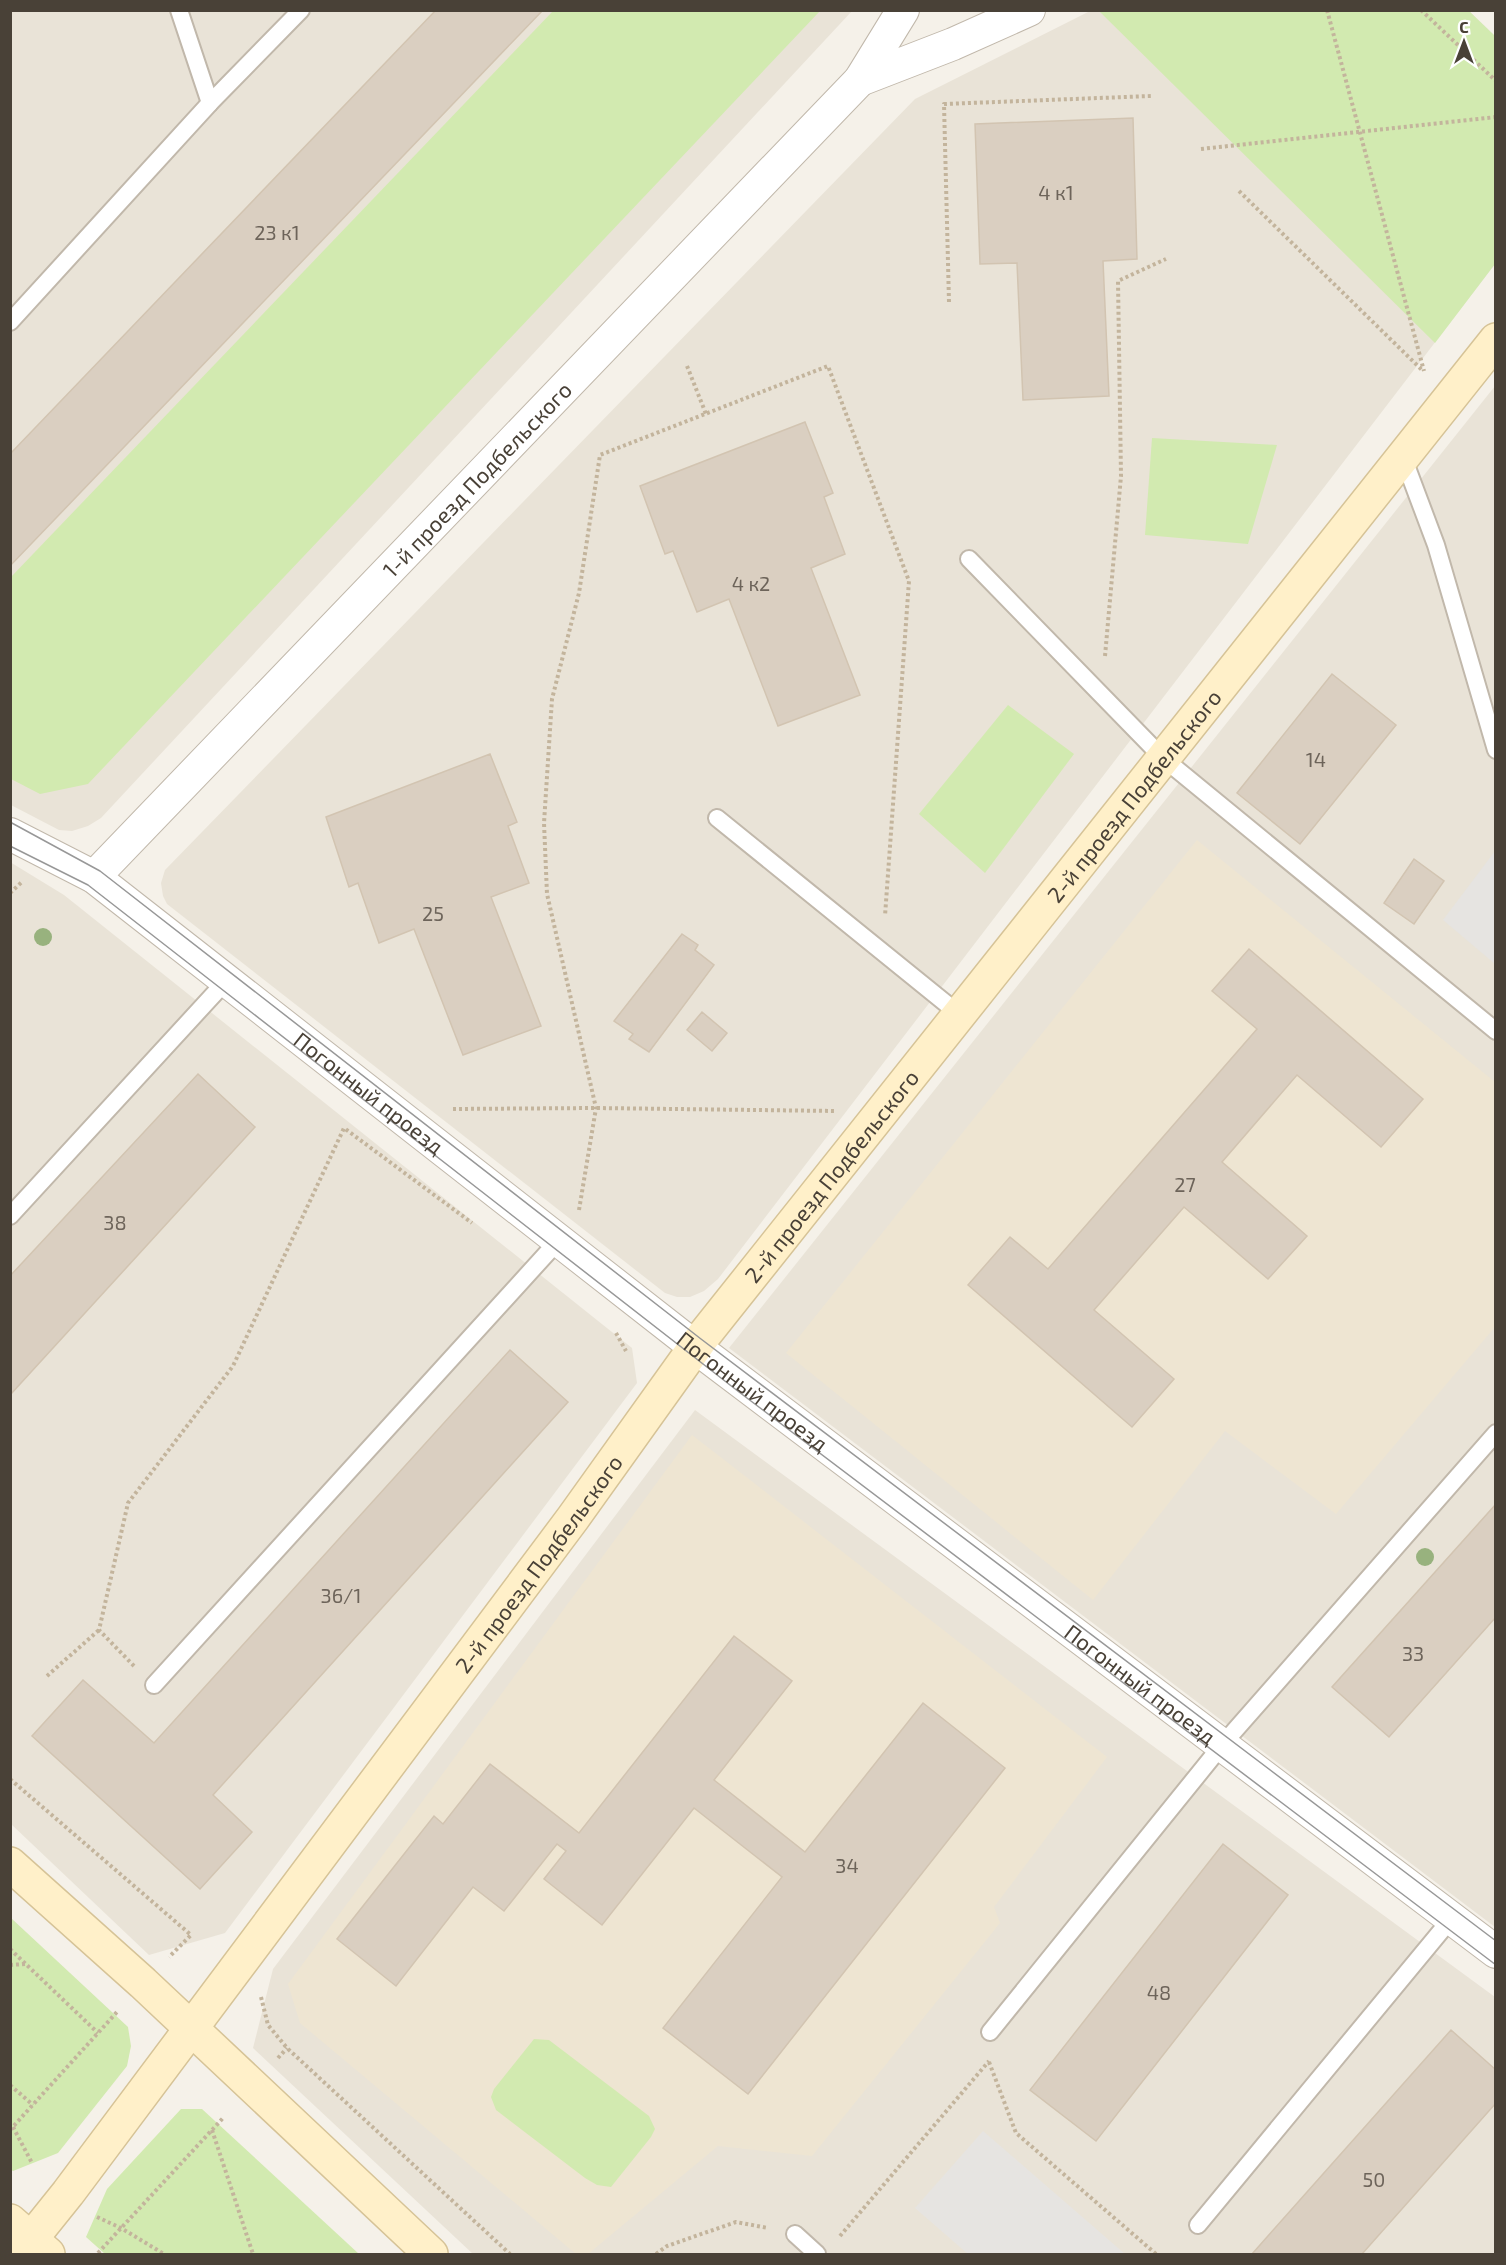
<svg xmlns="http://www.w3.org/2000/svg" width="1506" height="2265" font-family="'Exo 2',sans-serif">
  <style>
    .residential { fill: #e9e3d7 }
    .education { fill: #eee5d2 }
    .green { fill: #d2eab0 }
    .parking { fill: #e6e4e1 }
    .building { fill: #dacfc1; stroke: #d2c4b1; stroke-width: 1.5 }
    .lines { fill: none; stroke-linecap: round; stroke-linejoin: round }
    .lane-casing { stroke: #c1b8ab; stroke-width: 20 }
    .street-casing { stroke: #c1b8ab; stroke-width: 34 }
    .secondary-casing { stroke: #d6c397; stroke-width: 36 }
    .path { stroke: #c3b49c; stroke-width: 4; stroke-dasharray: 3 3; stroke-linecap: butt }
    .lane { stroke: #fff; stroke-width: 16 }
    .street { stroke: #fff; stroke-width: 32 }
    .secondary { stroke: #fff0c9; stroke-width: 33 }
    .tram { stroke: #989898; stroke-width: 1.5 }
    .tree { fill: #98b27e }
    .labels { text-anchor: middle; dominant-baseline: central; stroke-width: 6; stroke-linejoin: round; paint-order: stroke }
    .number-label { font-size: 20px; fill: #6d645a }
    .street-label { font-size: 22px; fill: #494137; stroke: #fff }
  </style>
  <rect width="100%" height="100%" fill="#f5f1e9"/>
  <g class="residential">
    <path d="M10 11H852L101 818 88 826 72 831 59 830 11 805Z"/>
    <path d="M1090 11H1469L1495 36V264L718 1279 704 1291 690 1297H677L665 1293 167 904 163 896 161 883 165 870 915 99Z"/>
    <path d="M1495 386V1927L729 1348Z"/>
    <path d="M10 862 64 895 632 1348 637 1383 225 1933 149 1955 11 1824Z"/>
    <path d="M695 1410 1495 1997V2254H473L253 2048 273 1969Z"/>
  </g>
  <g class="education">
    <path d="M1197 840 1495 1082V1327L1336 1514 1225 1431 1093 1600 786 1353Z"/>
    <path d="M692 1435 1107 1757 994 1907 1000 1923 812 2156 718 2146 588 2254H576L300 2023 288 1984Z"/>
  </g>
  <g class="green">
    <path d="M553 11H820L88 784 40 794 11 779V577Z"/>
    <path d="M1099 11H1469L1495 36V264L1435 343Z"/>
    <path d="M1152 438 1277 445 1248 544 1145 535Z"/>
    <path d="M1008 705 1074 754 985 873 919 814Z"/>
    <path d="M11 1918 128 2027 131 2046 127 2066 58 2153 13 2171 10 2169Z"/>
    <path d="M534 2039 549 2040 649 2116 655 2129 651 2137 611 2187 597 2185 585 2178 496 2110 491 2097 494 2089Z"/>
    <path d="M181 2109H202L359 2254H105L86 2237 107 2189Z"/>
  </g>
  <g class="parking">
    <path d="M1495 851V964L1443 920Z"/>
    <path d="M983 2131 1125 2254H968L915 2208Z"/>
  </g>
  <g class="building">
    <path d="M436 10H543L10 566V454Z"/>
    <path d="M1133 118 1137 259 1103 261 1109 396 1023 400 1017 263 980 264 975 124Z"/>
    <path d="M805 422 833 493 824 497 845 554 811 568 860 695 778 726 729 599 697 612 673 551 665 554 640 486Z"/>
    <path d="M1332 674 1396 725 1300 844 1237 793Z"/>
    <path d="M490 754 517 822 508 826 529 883 491 897 541 1026 463 1055 414 929 379 943 358 883 349 887 326 817Z"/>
    <path d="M1414 859 1444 881 1414 924 1384 903Z"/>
    <path d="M682 934 698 945 695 950 714 965 649 1052 629 1039 633 1034 614 1021Z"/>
    <path d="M1249 949 1423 1099 1381 1147 1297 1075 1222 1162 1307 1236 1268 1279 1184 1207 1094 1310 1174 1379 1132 1427 968 1285 1010 1237 1048 1269 1257 1029 1212 991Z"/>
    <path d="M702 1012 727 1033 712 1051 687 1030Z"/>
    <path d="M198 1074 255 1127 10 1395V1276Z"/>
    <path d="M510 1350 568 1402 213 1795 252 1832 200 1889 32 1736 83 1680 154 1743Z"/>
    <path d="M1496 1504V1617L1389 1737 1332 1687Z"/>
    <path d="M734 1636 792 1681 714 1780 805 1852 923 1703 1005 1768 748 2094 663 2028 782 1877 694 1808 602 1925 544 1879 566 1851 557 1844 504 1911 473 1887 396 1986 337 1939 434 1816 443 1824 490 1764 579 1833Z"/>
    <path d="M1223 1844 1288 1895 1096 2141 1030 2090Z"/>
    <path d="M1451 2030 1496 2070V2103L1362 2254H1252Z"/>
  </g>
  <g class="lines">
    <defs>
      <g id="lane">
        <path d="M179 10 210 103"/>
        <path d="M10 322 210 103 301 10"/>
        <path d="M1403 457 1436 545 1496 750"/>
        <path d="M969 559 1163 758 1496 1031"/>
        <path d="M717 818 959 1014"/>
        <path d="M10 1216 226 981"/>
        <path d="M154 1685 559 1240"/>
        <path d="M990 2032 1222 1745 1496 1433"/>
        <path d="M1198 2225 1451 1919"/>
        <path d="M795 2234 817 2254"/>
      </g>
      <g id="street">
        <path d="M860 80 953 44 1029 10"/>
        <path id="s1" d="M10 834 94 877 695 1347 1496 1952"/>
        <path id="s2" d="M94 877 860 80 903 10"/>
      </g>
      <g id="secondary">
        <path d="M10 1864 143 1983 431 2254"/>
        <path d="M10 2221 48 2254"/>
        <path id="s3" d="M19 2254 68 2193 573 1518 701 1339 1496 340"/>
      </g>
    </defs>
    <use href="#lane" class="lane-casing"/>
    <use href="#street" class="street-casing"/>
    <use href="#secondary" class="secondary-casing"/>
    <g class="path">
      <path d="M1327 10 1424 371"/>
      <path d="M1421 10 1496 81"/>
      <path d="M1201 149 1496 117"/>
      <path d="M1239 191 1423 371"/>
      <path d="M949 302 944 104 1151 96"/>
      <path d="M687 366 706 414"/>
      <path d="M1105 656 1121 476 1118 281 1166 259"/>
      <path d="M10 893 23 881"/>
      <path d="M453 1109 596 1108 835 1111"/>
      <path d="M579 1210 596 1108 547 894 544 823 552 699 579 593 600 455 828 366 909 581 885 916"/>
      <path d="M616 1333 626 1351"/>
      <path d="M134 1666 99 1630 128 1503 233 1366 344 1128 472 1223"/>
      <path d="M47 1676 99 1630"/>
      <path d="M10 1779 191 1935 169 1957"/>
      <path d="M10 1949 98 2033"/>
      <path d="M10 1965 25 1964"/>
      <path d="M261 1997 268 2025 287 2048 510 2254"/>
      <path d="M278 2058 287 2048"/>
      <path d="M989 2062 1016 2133 1156 2254"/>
      <path d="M10 2085 33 2105"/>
      <path d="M13 2127 32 2163"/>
      <path d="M10 2130 117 2012"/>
      <path d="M212 2130 253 2254"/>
      <path d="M97 2217 121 2228 164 2254"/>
      <path d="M840 2236 989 2061"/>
      <path d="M98 2253 224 2117"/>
      <path d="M656 2254 667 2246 736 2222 768 2228"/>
    </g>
    <use href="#lane" class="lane"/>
    <use href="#street" class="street"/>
    <use href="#secondary" class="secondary"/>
    <g class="tram">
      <path d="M10 822 100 871 701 1339 1496 1941"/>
      <path d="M10 846 88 885 739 1392 1496 1965"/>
    </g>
  </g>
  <g class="tree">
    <circle cx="43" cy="937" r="9"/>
    <circle cx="1425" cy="1557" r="9"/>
  </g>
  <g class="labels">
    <g class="number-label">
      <text x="1056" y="192">4 к1</text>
      <text x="277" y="232">23 к1</text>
      <text x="751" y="583">4 к2</text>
      <text x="1316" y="759">14</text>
      <text x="433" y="913">25</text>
      <text x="1185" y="1184">27</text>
      <text x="115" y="1222">38</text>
      <text x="341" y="1595">36/1</text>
      <text x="1413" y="1653">33</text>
      <text x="847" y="1865">34</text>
      <text x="1159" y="1992">48</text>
      <text x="1374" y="2179">50</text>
    </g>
    <g class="street-label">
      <text stroke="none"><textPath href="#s2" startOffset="552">1-й проезд Подбельского</textPath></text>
      <text stroke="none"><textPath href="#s3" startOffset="1836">2-й проезд Подбельского</textPath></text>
      <text stroke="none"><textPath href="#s1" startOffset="444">Погонный проезд</textPath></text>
      <text stroke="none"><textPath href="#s3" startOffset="1350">2-й проезд Подбельского</textPath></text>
      <text stroke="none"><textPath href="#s1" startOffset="930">Погонный проезд</textPath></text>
      <text stroke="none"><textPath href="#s3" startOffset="864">2-й проезд Подбельского</textPath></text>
      <text stroke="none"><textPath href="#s1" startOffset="1416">Погонный проезд</textPath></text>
    </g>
  </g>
  <rect width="1506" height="2265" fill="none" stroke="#494137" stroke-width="24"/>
  <g transform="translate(1464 42)" stroke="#ffffff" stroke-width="4.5" paint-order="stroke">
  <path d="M0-4.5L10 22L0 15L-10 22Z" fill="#494137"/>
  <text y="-9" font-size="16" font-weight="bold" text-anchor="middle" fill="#494137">С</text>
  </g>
</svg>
